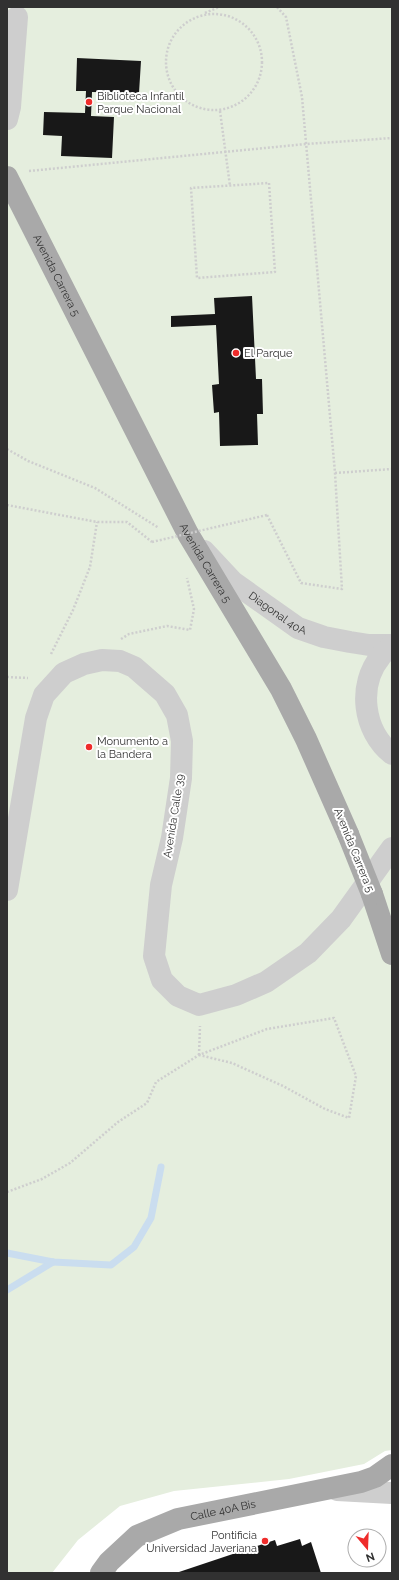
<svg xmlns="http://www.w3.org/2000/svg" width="399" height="1580" font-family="Raleway,sans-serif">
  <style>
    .green { fill: #e5eede }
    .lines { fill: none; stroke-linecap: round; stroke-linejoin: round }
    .stream { stroke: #caddef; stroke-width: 7 }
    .building { fill: #181818 }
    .path { stroke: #cecece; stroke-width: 2.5; stroke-dasharray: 2 2; stroke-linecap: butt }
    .minor { stroke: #cecece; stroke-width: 22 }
    .major { stroke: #a9a9a9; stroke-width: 22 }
    .path-bridge { stroke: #cecece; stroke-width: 2.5; stroke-dasharray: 2 2; stroke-linecap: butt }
    .major-bridge { stroke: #a9a9a9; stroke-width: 22 }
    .poi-dot { fill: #ef2c2b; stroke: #fff; stroke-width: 1.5 }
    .labels { text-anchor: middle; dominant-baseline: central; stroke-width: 4; stroke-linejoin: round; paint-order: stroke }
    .poi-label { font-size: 11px; fill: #313131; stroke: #fff; text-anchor: start }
    .street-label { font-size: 11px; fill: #313131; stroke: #fff }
  </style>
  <rect width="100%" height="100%" fill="#fff"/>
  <path class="green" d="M7 7H392V1450L385 1451 364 1464 289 1479 174 1491 120 1506 78 1540 52 1573H7Z"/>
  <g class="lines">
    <g class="stream">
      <path d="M7 1253 53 1262 111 1265 134 1247 151 1218 161 1167"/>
      <path d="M7 1290 53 1262"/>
    </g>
  </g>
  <g class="building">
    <path d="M77 58 141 61 139 93 92 92 91 116 114 117 112 158 61 156 62 136 43 135 44 112 85 113 86 91H76Z"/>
    <path d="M252 296 256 379H262L263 414H257L258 445 220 446 219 412 214 413 212 385 219 384 216 325 171 327V316L215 314 214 298Z"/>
    <path d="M300 1539 302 1546 311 1542 321 1573H176L275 1540 277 1546Z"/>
  </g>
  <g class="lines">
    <g class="path">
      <path d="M205 13 219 7"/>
      <circle cx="214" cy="62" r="48"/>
      <path d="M220 111 230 186"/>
      <path d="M29 171 306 144 392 138"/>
      <path d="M269 183 275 272 197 278 191 188Z"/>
      <path d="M7 449 28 461 95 488 159 528"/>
      <path d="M335 473 392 469"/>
      <path d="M7 505 97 522H127L152 542"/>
      <path d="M267 515 301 583 342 589 335 473 302 97 286 17 277 7"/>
      <path d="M121 639 129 634 167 626 190 630 194 609 187 578"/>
      <path d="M51 654 73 610 90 567 97 522"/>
      <path d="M7 677 28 678"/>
      <path d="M199 1055 200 1026"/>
      <path d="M7 1192 42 1179 70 1163 118 1122 147 1103 156 1082 199 1055 267 1029 334 1018 356 1076 349 1118 325 1109 283 1086 232 1063 199 1055"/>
    </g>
    <g class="minor">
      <path d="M7 119 10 107 17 17"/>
      <path id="s1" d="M204 551 233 582 298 628 324 637 350 642 369 645H392"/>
      <path d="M392 645C388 649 384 652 381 656 357 685 363 731 392 754"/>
      <path d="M7 890 36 718 44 695 64 673 84 664 102 660 120 661 134 667 165 694 177 715 182 741 181 778 172 838 161 885 154 956 162 980 178 996 199 1005 236 995 266 982 308 953 341 919 392 848"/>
      <path d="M337 1490 392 1493"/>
    </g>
    <g class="major">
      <path id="s2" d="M7 177 188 534 281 689 306 739 348 834"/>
      <path d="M372 894 392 954"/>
      <path id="s3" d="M101 1573 109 1562 137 1536 178 1519 361 1482 375 1477 392 1465"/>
    </g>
    <path class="path-bridge" d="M152 542 267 515"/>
    <path class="major-bridge" d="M348 834 372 894"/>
  </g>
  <g class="poi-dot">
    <circle cx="89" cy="102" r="4"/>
    <circle cx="236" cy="353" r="4"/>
    <circle cx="89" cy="747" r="4"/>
    <circle cx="265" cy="1541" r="4"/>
  </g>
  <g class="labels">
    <g class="poi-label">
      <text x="97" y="96">Biblioteca Infantil<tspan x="97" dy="13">Parque Nacional</tspan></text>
      <text x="244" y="353">El Parque</text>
      <text x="97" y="741">Monumento a<tspan x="97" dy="13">la Bandera</tspan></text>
      <text x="257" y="1535" text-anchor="end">Pontificia<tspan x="257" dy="13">Universidad Javeriana</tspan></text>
    </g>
    <g class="street-label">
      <text stroke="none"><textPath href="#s2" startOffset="110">Avenida Carrera 5</textPath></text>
      <text stroke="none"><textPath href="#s2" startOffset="434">Avenida Carrera 5</textPath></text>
      <text stroke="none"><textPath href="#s1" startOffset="97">Diagonal 40A</textPath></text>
      <text transform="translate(174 816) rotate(-81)">Avenida Calle 39</text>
      <text transform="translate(354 850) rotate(68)">Avenida Carrera 5</text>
      <text stroke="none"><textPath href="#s3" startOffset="142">Calle 40A Bis</textPath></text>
    </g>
  </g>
  <rect width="399" height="1580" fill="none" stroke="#313131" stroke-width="16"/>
  <g transform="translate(367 1548) rotate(161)"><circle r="19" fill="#ffffff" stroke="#adadad"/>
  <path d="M0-3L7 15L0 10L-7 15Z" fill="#ef2c2b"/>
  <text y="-6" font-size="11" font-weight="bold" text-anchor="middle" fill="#313131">N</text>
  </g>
</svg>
